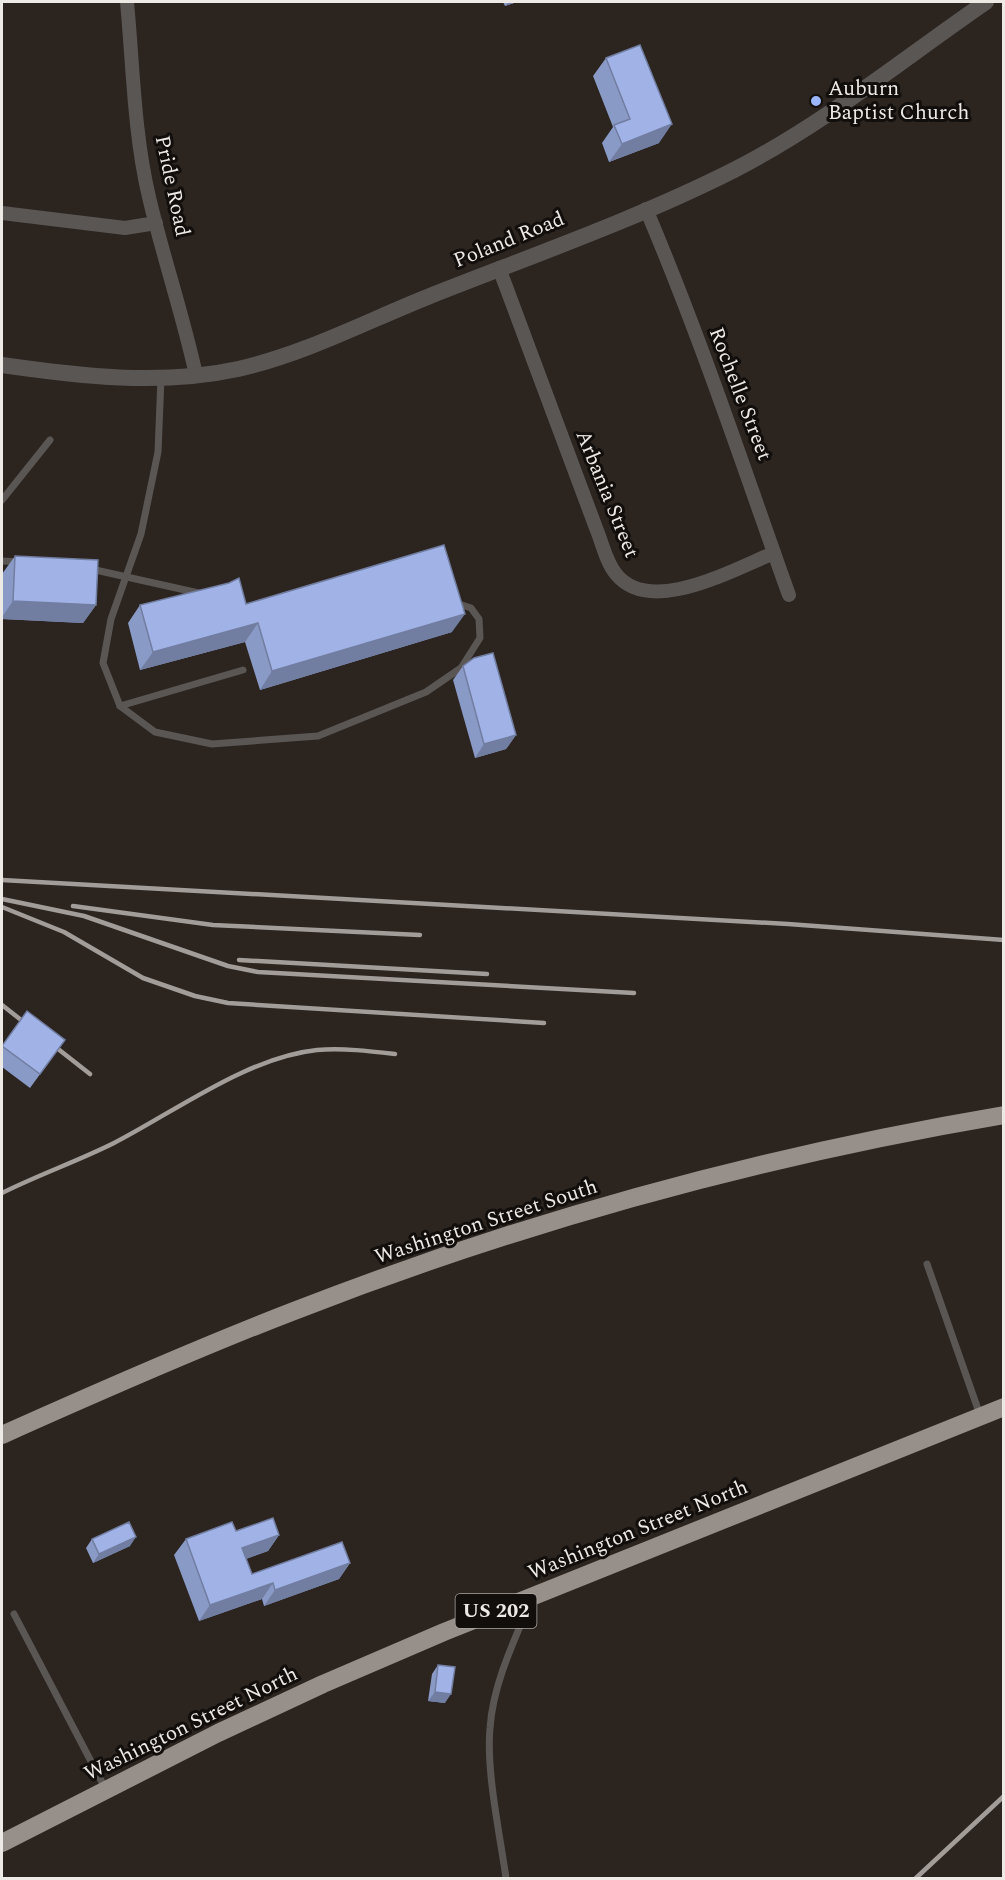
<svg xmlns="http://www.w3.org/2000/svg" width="1005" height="1880" font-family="Spectral,serif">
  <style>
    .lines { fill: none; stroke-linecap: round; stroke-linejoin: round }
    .service { stroke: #5a5654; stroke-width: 7 }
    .minor { stroke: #5a5654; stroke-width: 14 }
    .tertiary { stroke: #5a5654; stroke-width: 16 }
    .trunk { stroke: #97908a; stroke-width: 18 }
    .rail { stroke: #a29d99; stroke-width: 4.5 }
    .wall { fill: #8a9ac6 }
    .shaded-wall { fill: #717da1 }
    .building { fill: #a1b3e6; stroke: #717da1; stroke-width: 1.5 }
    .poi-dot { fill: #9bb5fd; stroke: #110e0c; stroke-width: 2 }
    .labels { text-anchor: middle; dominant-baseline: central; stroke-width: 6; stroke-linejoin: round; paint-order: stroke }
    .shield { fill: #110e0c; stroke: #aba7a4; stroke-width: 1.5 }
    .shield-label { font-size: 20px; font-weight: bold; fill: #ede9e5 }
    .poi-label { font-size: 21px; fill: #ede9e5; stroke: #110e0c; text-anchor: start }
    .street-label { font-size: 21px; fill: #ede9e5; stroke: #110e0c }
  </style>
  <rect width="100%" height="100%" fill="#2b241f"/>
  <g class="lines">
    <g class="service">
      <path d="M161 378 158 452 141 534 111 619 103 663 120 706 243 670"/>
      <path d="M2 500 50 440"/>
      <path d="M2 561 20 562"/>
      <path d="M91 569 203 594"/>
      <path d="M120 706 155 732 212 744 318 736 426 692 461 668 480 638 479 619 471 608 462 605"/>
      <path d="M927 1264 980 1415"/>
      <path d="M14 1614 106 1790"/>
      <path d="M506 1878C500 1835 486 1771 490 1728 493 1684 514 1641 531 1601"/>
    </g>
    <g class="minor">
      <path d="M127 2C133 66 134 134 149 197 163 257 183 315 196 375"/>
      <path d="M646 209C700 336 743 466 789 595"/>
      <path d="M2 213 125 228 156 223"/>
      <path d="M499 268 596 528C602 542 606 562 616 574 650 617 734 569 774 553"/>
    </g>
    <path class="tertiary" d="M2 365C79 376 160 386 238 369 305 354 367 321 430 296 531 256 637 219 734 170 824 124 903 59 986 2"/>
    <g class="trunk">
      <path d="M2 1435C98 1392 195 1349 294 1311 522 1222 762 1156 1004 1115"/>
      <path d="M2 1843 218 1733 323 1684 444 1632 1004 1407"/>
    </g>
    <g class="rail">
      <path d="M2 880 788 924 1004 940"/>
      <path d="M2 899 84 916 228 966 258 972 634 993"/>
      <path d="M73 906 213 925 420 935"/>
      <path d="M2 907 64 932 143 978 195 996 228 1003 544 1023"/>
      <path d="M239 960 487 974"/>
      <path d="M2 1005 90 1074"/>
      <path d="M2 1193C38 1175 78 1161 114 1143 176 1111 248 1057 317 1050 343 1048 369 1051 395 1054"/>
      <path d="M916 1878 1004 1796"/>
    </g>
  </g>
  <g class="wall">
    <path d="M503 2H517L505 6Z"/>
    <path d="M606 58 659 143 609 162 602 143 613 127 593 76Z"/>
    <path d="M15 556 96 605 83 623 2 619V574Z"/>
    <path d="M246 604 452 632 260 690 245 642 140 670 128 623 140 605Z"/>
    <path d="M463 666 516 735 506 749 475 758 453 680Z"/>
    <path d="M65 1040 30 1088 2 1067V1046Z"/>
    <path d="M236 1531 279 1535 268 1551 246 1559 252 1574 350 1563 339 1579 264 1606 262 1599 199 1621 174 1555 186 1539Z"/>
    <path d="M92 1539 130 1546 93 1563 86 1548Z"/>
    <path d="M438 1665 445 1703 428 1701 432 1674Z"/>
  </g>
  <g class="shaded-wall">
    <path d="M509 2H517L505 6Z"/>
    <path d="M672 124 659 143 609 162 622 144Z"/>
    <path d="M13 601 96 605 83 623 2 619V617Z"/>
    <path d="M465 614 452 632 260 690 272 671Z"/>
    <path d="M258 623 245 642 140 670 153 652Z"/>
    <path d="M516 735 506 749 475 758 484 744Z"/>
    <path d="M279 1535 268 1551 231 1564 242 1548Z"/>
    <path d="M136 1537 130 1546 93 1563 99 1554Z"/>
    <path d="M350 1563 339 1579 264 1606 275 1590Z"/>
    <path d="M273 1583 262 1599 199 1621 210 1605Z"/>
    <path d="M435 1692 451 1694 445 1703 428 1701Z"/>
  </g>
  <g class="building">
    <path d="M640 45 672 124 622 144 614 125 630 119 606 58Z"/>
    <path d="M444 545 465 614 272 671 258 623 153 652 140 605 229 583 239 578 246 604Z"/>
    <path d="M15 556 98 560 96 605 13 601Z"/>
    <path d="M493 653 516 735 484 744 463 666 474 658Z"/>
    <path d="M27 1011 65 1040 40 1074 2 1046Z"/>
    <path d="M273 1518 279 1535 242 1548 252 1574 342 1542 350 1563 275 1590 273 1583 210 1605 186 1539 232 1522 236 1531Z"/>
    <path d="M129 1522 136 1537 99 1554 92 1539Z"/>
    <path d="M438 1665 455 1667 451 1694 435 1692Z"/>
  </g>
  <circle class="poi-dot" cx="816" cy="101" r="6"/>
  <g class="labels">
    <rect class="shield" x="455.5" y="1594" width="81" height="34" rx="4.5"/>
    <g class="shield-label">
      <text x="496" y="1611">US 202</text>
    </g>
    <g class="poi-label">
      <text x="828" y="89">Auburn<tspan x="828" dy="24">Baptist Church</tspan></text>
    </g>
    <g class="street-label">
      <text transform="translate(172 186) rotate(78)">Pride Road</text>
      <text transform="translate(509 240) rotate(-22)">Poland Road</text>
      <text transform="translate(740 394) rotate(69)">Rochelle Street</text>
      <text transform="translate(607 494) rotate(68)">Arbania Street</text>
      <text transform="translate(486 1222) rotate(-18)">Washington Street South</text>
      <text transform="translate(638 1530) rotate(-22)">Washington Street North</text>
      <text transform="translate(191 1724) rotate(-26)">Washington Street North</text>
    </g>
  </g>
  <rect width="1005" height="1880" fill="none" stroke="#ede9e5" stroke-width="6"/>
</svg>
